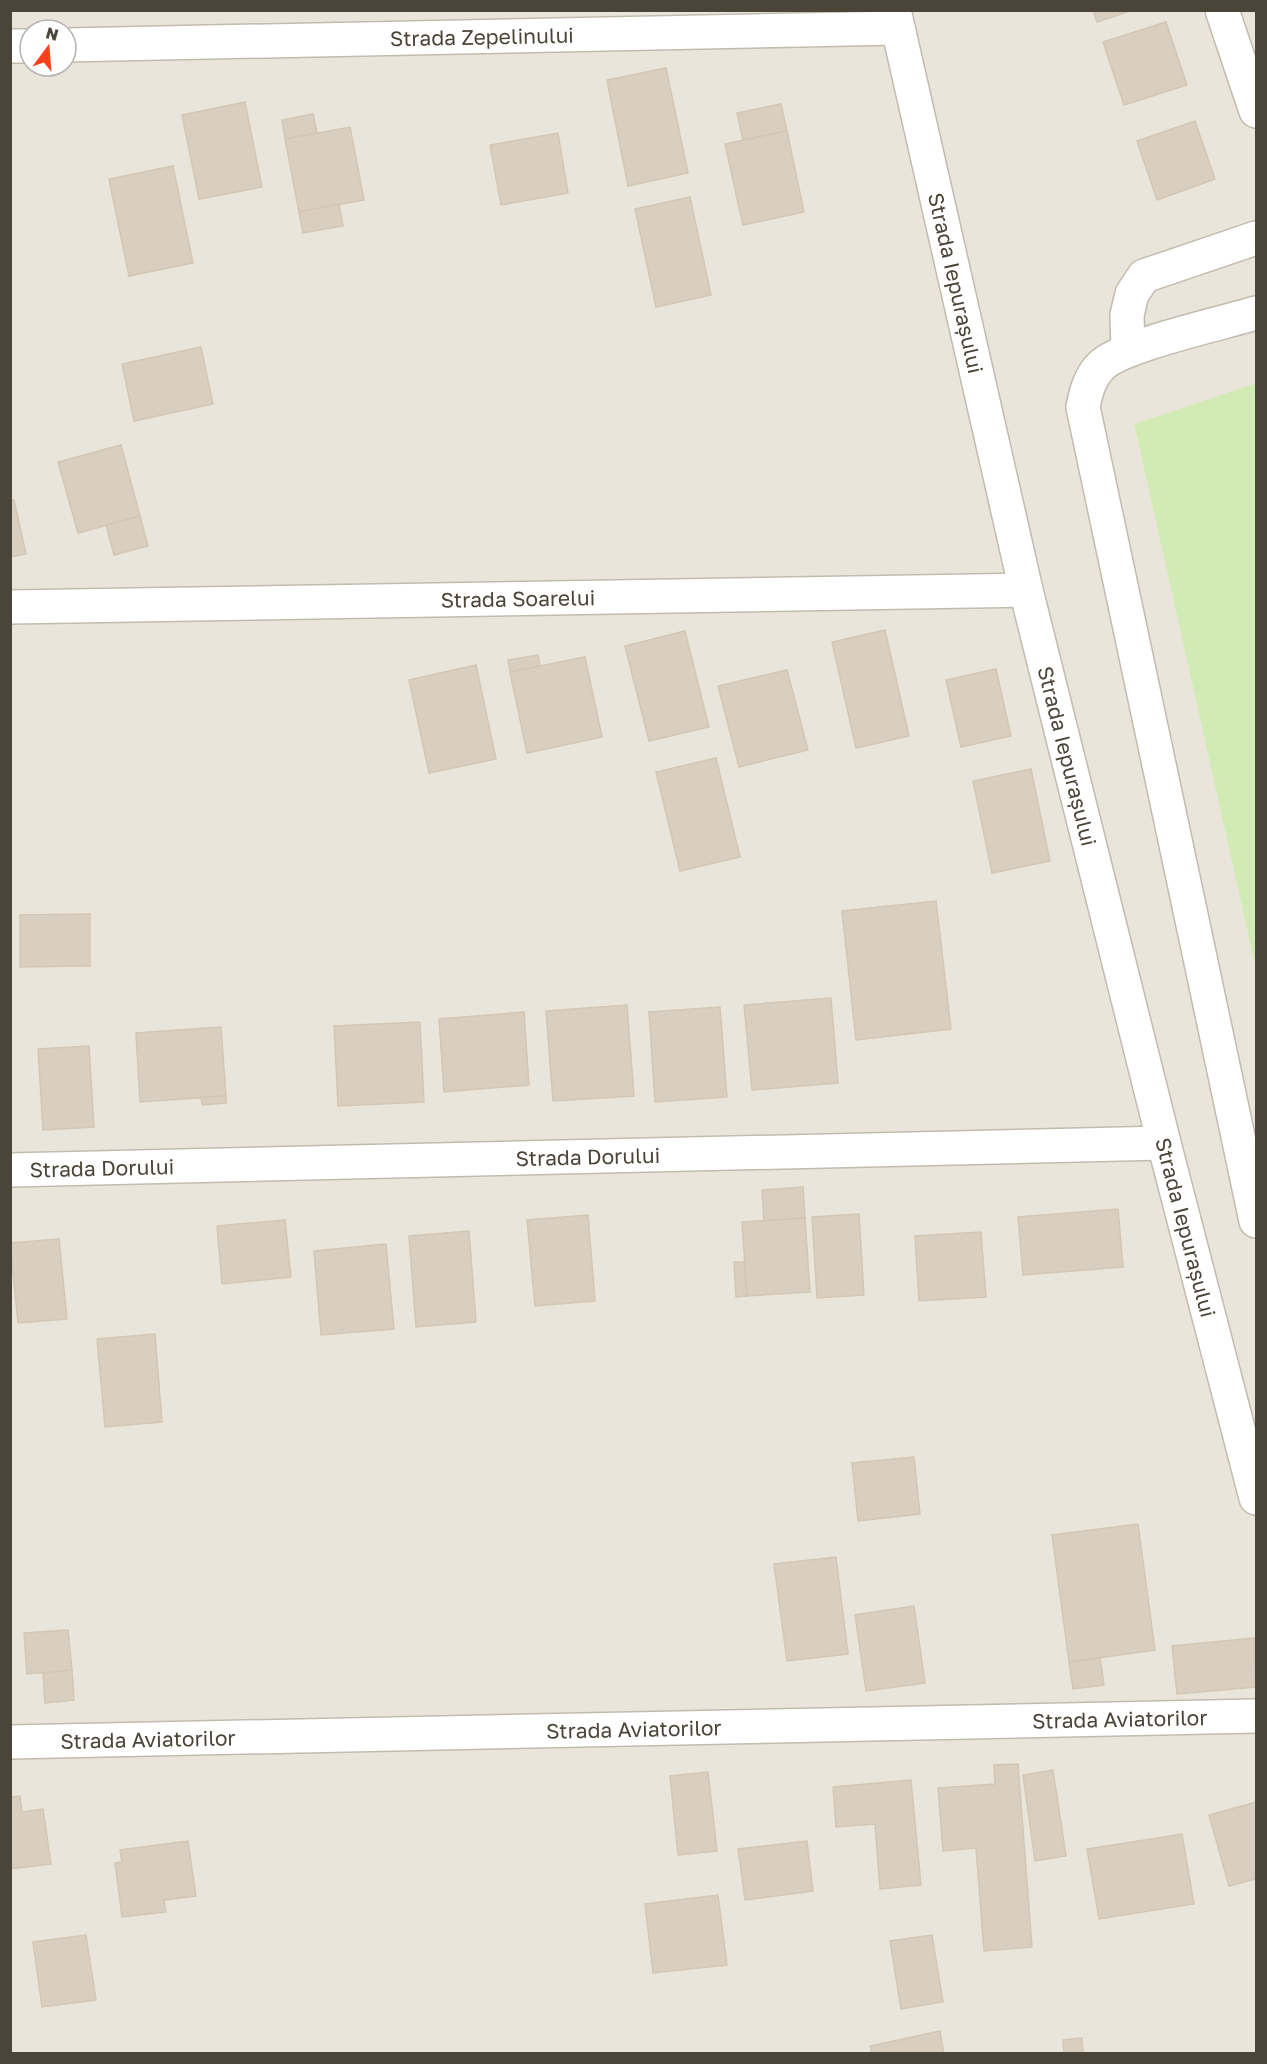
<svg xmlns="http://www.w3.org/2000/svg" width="1267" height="2064" font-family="'Golos Text',sans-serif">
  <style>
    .residential { fill: #eae5da; fill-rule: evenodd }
    .grass { fill: #d2eab5 }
    .building { fill: #d8cfc1; stroke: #d3c7b4; stroke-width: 1.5 }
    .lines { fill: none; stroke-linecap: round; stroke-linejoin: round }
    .minor-casing { stroke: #c2bbae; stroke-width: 36 }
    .minor { stroke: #fff; stroke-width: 33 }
    .labels { text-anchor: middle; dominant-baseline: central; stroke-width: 6; stroke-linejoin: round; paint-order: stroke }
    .street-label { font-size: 21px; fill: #4b4439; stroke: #fff }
  </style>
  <rect width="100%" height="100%" fill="#f6f3ec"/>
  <path class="residential" d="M11 11H1256V383L1134 424 1256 970V2053L11 2054ZM30 30H66V66H30Z"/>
  <path class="grass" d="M1256 383V970L1134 424Z"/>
  <g class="building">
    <path d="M1093 10H1133L1097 22Z"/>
    <path d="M1166 22 1187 85 1124 105 1103 42Z"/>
    <path d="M666 68 688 173 628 186 607 80Z"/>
    <path d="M245 102 262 187 199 199 182 115Z"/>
    <path d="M781 104 787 131 743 140 737 113Z"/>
    <path d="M313 114 317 133 285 139 282 120Z"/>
    <path d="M1195 121 1215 179 1157 200 1137 141Z"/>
    <path d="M350 127 364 200 299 212 285 139Z"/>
    <path d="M787 131 804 212 743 225 725 144Z"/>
    <path d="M558 133 568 193 501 205 490 145Z"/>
    <path d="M173 166 193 263 129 276 109 179Z"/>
    <path d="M690 197 711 295 656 307 635 209Z"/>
    <path d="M339 204 343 226 303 233 299 212Z"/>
    <path d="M201 347 213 404 134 421 122 364Z"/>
    <path d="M121 445 140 516 78 533 58 462Z"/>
    <path d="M14 500 26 554 10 557V501Z"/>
    <path d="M140 516 148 546 114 555 106 525Z"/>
    <path d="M885 630 909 736 856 748 832 642Z"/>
    <path d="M685 631 709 727 649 741 625 646Z"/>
    <path d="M538 655 540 666 510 672 508 660Z"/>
    <path d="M585 657 602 737 527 753 510 672Z"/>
    <path d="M476 665 496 759 429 773 409 680Z"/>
    <path d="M996 669 1011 736 961 747 946 680Z"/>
    <path d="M787 670 808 750 739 767 718 686Z"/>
    <path d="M716 758 740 857 680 871 656 772Z"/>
    <path d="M1031 769 1050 861 992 873 973 781Z"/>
    <path d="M936 901 951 1029 856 1040 842 911Z"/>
    <path d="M90 914V966L20 967V915Z"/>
    <path d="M831 998 838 1083 752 1090 744 1005Z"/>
    <path d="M627 1005 634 1096 553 1101 546 1011Z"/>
    <path d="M720 1007 727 1097 655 1102 649 1012Z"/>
    <path d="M524 1012 529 1085 444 1092 439 1019Z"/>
    <path d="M420 1022 424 1102 338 1106 334 1026Z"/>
    <path d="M221 1027 226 1096 140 1102 136 1033Z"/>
    <path d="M89 1046 94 1127 43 1130 38 1049Z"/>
    <path d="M226 1096V1103L202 1105 201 1097Z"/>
    <path d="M803 1187 805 1218 764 1221 762 1190Z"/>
    <path d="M1118 1209 1123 1267 1023 1275 1018 1217Z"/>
    <path d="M859 1214 864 1295 817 1298 812 1217Z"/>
    <path d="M588 1215 595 1301 535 1306 527 1220Z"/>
    <path d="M805 1218 810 1292 747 1296 742 1222Z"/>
    <path d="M285 1220 291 1277 222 1284 217 1226Z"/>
    <path d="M469 1231 476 1322 416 1327 409 1236Z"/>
    <path d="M981 1232 986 1297 919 1301 915 1236Z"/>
    <path d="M59 1239 67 1319 18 1323 10 1243Z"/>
    <path d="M386 1244 394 1329 321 1335 314 1251Z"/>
    <path d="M734 1262H744L747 1296 736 1297Z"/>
    <path d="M155 1334 162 1422 105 1427 97 1339Z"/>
    <path d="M914 1457 920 1514 858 1521 852 1463Z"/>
    <path d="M1138 1524 1155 1650 1069 1662 1052 1535Z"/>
    <path d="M836 1557 848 1654 787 1661 774 1564Z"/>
    <path d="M914 1606 925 1683 866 1691 855 1615Z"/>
    <path d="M68 1630 72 1670 27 1674 24 1633Z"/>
    <path d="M1254 1638 1256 1687 1177 1694 1172 1646Z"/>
    <path d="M1100 1658 1104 1685 1073 1689 1069 1662Z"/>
    <path d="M72 1670 74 1700 45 1703 43 1673Z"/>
    <path d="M1018 1764 1032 1947 984 1951 976 1848 943 1851 938 1788 995 1784 994 1765Z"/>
    <path d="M1053 1770 1066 1856 1035 1861 1023 1775Z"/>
    <path d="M708 1772 717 1851 678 1855 670 1776Z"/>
    <path d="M911 1780 921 1885 880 1889 875 1824 836 1827 833 1787Z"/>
    <path d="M20 1796 22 1812 43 1809 51 1864 10 1869V1797Z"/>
    <path d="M1256 1802V1879L1229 1886 1209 1815Z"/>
    <path d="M1182 1834 1194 1904 1099 1919 1087 1849Z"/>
    <path d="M188 1841 196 1896 164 1900 166 1912 122 1917 115 1863 122 1862 120 1850Z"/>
    <path d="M807 1841 813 1891 745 1900 738 1849Z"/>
    <path d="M718 1895 727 1965 653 1973 645 1904Z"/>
    <path d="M86 1935 96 2000 42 2007 33 1942Z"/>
    <path d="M932 1935 943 2002 901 2009 890 1941Z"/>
    <path d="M940 2031 944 2054H872L870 2046Z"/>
    <path d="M1082 2038 1083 2054H1064L1063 2040Z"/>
  </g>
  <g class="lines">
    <defs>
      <g id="minor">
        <path id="s1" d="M894 10 1026 590 1164 1143 1256 1498"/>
        <path d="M1222 10 1256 111"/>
        <path id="s2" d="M66 45 898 28"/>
        <path d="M10 46H30"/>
        <path d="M1256 313C1223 323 1123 345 1102 365 1090 376 1086 392 1083 407L1256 1221"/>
        <path d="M1128 350 1127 315 1132 294 1144 276 1256 238"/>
        <path id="s3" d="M10 607 1026 590"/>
        <path id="s4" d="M10 1170 1164 1143"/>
        <path id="s5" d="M10 1742 1256 1716"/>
      </g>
    </defs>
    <use href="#minor" class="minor-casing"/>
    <use href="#minor" class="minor"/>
  </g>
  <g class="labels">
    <g class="street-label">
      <text stroke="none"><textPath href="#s2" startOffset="416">Strada Zepelinului</textPath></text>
      <text stroke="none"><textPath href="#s1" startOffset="280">Strada Iepurașului</textPath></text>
      <text stroke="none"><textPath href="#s3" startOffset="508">Strada Soarelui</textPath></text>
      <text stroke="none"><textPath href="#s1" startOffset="766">Strada Iepurașului</textPath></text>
      <text stroke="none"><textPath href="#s4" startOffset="578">Strada Dorului</textPath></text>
      <text stroke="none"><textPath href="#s4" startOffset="92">Strada Dorului</textPath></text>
      <text stroke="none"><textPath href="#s1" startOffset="1252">Strada Iepurașului</textPath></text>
      <text stroke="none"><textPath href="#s5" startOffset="1110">Strada Aviatorilor</textPath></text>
      <text stroke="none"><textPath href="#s5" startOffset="624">Strada Aviatorilor</textPath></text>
      <text stroke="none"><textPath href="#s5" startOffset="138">Strada Aviatorilor</textPath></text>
    </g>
  </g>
  <rect width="1267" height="2064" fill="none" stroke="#4b4439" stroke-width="24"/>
  <g transform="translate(48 48) rotate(16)"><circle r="28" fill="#ffffff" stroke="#b7b4b0" stroke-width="1.5"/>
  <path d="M0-4.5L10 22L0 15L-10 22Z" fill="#fc3f1d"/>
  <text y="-9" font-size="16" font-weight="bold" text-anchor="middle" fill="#4b4439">N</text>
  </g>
</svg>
